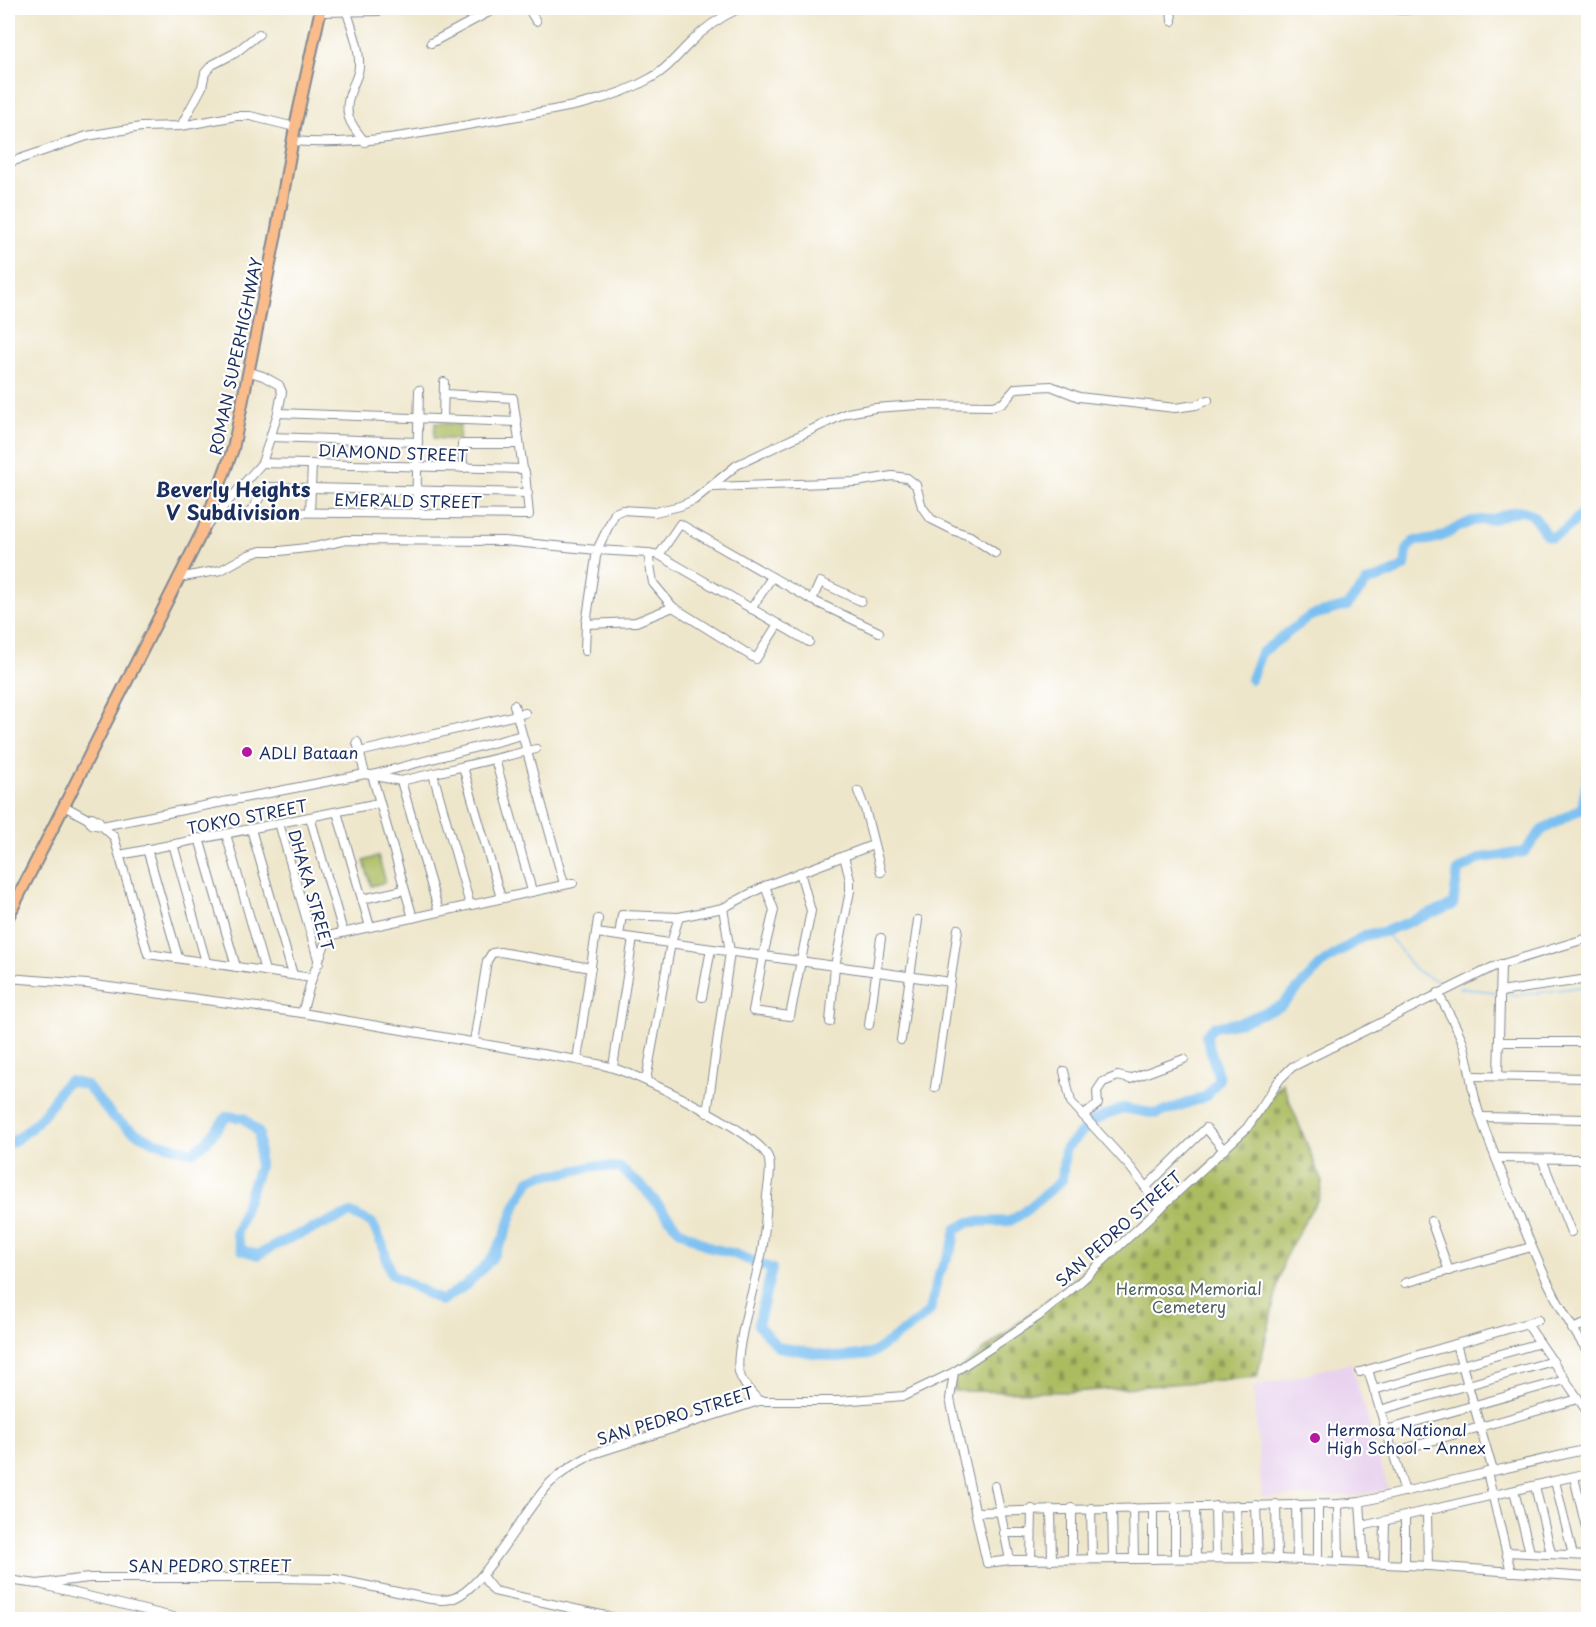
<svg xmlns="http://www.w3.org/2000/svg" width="1596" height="1627" font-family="'Playpen Sans',sans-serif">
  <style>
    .built { fill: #e8d2ee }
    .cemetery { fill: url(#cemetery-stones); stroke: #63755e; stroke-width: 1.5 }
    .garden { fill: #abbb5f; stroke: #63755e; stroke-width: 1.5 }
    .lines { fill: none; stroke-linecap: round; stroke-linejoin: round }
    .stream { stroke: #7abff1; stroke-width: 1.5 }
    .river { stroke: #7abff1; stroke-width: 10 }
    .minor-casing { stroke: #848a94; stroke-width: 10 }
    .major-casing { stroke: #848a94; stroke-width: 14 }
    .minor { stroke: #fff; stroke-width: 8 }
    .major { stroke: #f9bc8a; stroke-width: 10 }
    .poi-dot { fill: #b5179e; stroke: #fff; stroke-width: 2 }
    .labels { text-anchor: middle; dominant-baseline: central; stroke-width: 4.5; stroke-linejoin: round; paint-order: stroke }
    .street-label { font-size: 16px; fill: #1b2f5e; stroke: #fff }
    .poi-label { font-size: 16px; fill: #1b2f5e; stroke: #fff; text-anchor: start }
    .park-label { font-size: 16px; fill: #4d605e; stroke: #fff }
    .quarter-label { font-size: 20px; font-weight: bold; fill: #1b2f5e; stroke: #fff }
  </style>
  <defs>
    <pattern id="cemetery-stones" width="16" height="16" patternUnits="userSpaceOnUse" patternTransform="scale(1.5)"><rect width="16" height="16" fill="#abbb5f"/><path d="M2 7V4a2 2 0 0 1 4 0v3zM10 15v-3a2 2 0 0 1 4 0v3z" fill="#8a9852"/></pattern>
  </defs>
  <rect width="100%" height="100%" fill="#fff"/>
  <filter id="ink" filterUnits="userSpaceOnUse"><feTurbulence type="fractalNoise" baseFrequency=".0167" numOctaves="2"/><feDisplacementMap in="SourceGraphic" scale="12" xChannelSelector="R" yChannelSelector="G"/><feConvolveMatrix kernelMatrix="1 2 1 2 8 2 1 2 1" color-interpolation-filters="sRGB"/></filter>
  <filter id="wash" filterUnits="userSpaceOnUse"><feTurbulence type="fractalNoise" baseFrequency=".008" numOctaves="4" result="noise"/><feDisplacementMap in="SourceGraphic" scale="24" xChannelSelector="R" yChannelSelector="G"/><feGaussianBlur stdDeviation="1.35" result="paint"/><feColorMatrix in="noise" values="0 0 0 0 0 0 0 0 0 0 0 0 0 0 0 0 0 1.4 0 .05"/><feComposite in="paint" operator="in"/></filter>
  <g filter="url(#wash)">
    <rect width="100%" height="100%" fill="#eee6ca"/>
    <path class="built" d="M1351 1362 1388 1489 1354 1496 1262 1497 1253 1388Z"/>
    <path class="cemetery" d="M1282 1082 1322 1182 1319 1199 1311 1210 1284 1259 1257 1377 1074 1392 952 1391 954 1374 1157 1213 1250 1128Z"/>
    <g class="garden">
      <path d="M435 423 460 424 459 440 434 438Z"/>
      <path d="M378 856 386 882 371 886 364 861Z"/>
    </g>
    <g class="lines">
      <g class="stream">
        <path d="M1383 932C1398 944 1400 951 1411 965 1420 976 1436 980 1449 985"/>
        <path d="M1459 988 1496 992"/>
        <path d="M1509 994 1519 995 1588 986"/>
      </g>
      <g class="river">
        <path d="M1251 679 1261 653 1310 616 1347 606 1367 582 1390 574 1405 566 1407 550 1414 541C1444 541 1445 532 1470 522 1477 519 1486 521 1493 519 1505 516 1516 507 1529 513 1537 517 1541 528 1546 535L1552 537 1565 530 1584 512 1588 511"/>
        <path d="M8 1144C26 1135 40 1120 52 1103 57 1094 60 1087 69 1081L86 1085 114 1118 134 1132 153 1141 192 1152 206 1142 227 1116 244 1118 259 1133V1167L236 1233 242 1250 258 1255 283 1241 351 1213 372 1223 383 1246 391 1274 441 1301 466 1285 490 1261 504 1237 516 1204 530 1180 542 1175 564 1173 594 1166 620 1168 644 1188 679 1230 711 1248 732 1253 772 1269 758 1325 778 1347 837 1357 871 1354 916 1323 930 1311 938 1276 952 1248 956 1229 970 1222 1010 1221 1023 1213 1062 1180 1065 1149 1093 1121 1123 1108 1157 1114 1207 1096 1219 1079 1206 1035 1214 1027 1241 1022 1281 1006 1324 962 1365 935 1383 932 1453 905 1458 871 1481 858 1524 852 1542 830 1582 808 1588 775"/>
      </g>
    </g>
  </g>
  <g filter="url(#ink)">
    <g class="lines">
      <defs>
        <g id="minor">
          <path d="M483 8 487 13 498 8"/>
          <path d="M528 8 536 21"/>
          <path d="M923 8 924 9"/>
          <path d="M1171 8 1172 21"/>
          <path d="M1382 8 1404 10 1425 8"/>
          <path d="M320 12 379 11 389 8"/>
          <path d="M347 12C352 29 360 48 359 66 359 74 355 80 352 88 342 113 349 123 365 142"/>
          <path d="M431 43 487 13"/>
          <path d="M181 126 202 87 205 73 212 65 235 53 259 34"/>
          <path d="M293 141C364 147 432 131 501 119 551 110 606 104 651 78 666 70 676 57 688 45 703 29 720 17 740 8"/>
          <path d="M8 163 87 136 141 127 181 126 236 116H250L295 127"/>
          <path d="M278 413 517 422"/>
          <path d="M443 419 444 382"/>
          <path d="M271 437 418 442"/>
          <path d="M262 463 523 469"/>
          <path d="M463 468 462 444H519"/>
          <path d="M713 487 856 482 892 476 907 478 916 485 922 507 931 519 955 531 970 536 995 553"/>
          <path d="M250 512 529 515 525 472 523 469 513 398 444 394"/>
          <path d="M250 512 267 487 528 493"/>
          <path d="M310 512 312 464"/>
          <path d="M416 514 419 390"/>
          <path d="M207 525 262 463 278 413 282 392 279 385 263 376 250 372"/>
          <path d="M648 553 653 583 673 607 756 659 778 624"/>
          <path d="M659 555 809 642"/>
          <path d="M178 578 221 570 248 555 261 551H280L315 547 346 540 504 541 597 550 648 553 659 555 680 524 812 600 879 632"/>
          <path d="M812 600 820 582 861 601"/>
          <path d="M673 607 636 622 586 624 597 550 615 513 622 510 655 512 680 506 694 500 737 465 847 413 875 408 917 405 992 406 1003 403 1016 388 1051 386 1079 397 1175 408 1196 405 1208 400"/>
          <path d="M751 609 772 577"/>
          <path d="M585 651 586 624"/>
          <path d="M514 705 564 884"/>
          <path d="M357 742 365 774"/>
          <path d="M359 752 525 713"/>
          <path d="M495 759 532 891"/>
          <path d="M463 767 501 898"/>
          <path d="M433 774 470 905"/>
          <path d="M401 781 439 912"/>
          <path d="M858 791 865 809 881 872"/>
          <path d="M64 806 88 819 92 817 99 821 100 825"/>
          <path d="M337 812 370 927"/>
          <path d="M310 817 343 932"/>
          <path d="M88 819C93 828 95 824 102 826L365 774 401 781 536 749"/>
          <path d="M279 823 319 963"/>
          <path d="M102 826 114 837 148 954 312 978"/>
          <path d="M251 829 293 975"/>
          <path d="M226 834 265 971"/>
          <path d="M199 838 236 967"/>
          <path d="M173 844 206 962"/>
          <path d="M873 845 765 886 723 908 679 917 622 915 619 936 950 982"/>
          <path d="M147 849 178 957"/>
          <path d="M120 855 379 803"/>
          <path d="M765 886 774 910 763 956 753 1011 790 1016 811 911 800 872"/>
          <path d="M362 899 404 890"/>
          <path d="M413 918 372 775 522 735"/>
          <path d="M596 933 619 936"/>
          <path d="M8 978 87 984 302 1013 577 1060C589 1063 602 1064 613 1068 644 1077 752 1130 767 1155 773 1165 768 1185 767 1196 766 1214 765 1233 762 1251 757 1277 734 1350 739 1372 742 1384 751 1392 759 1401"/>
          <path d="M1500 992 1588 979"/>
          <path d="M1438 993C1446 1009 1457 1026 1463 1043 1470 1065 1471 1088 1478 1110 1489 1143 1503 1176 1516 1208 1537 1261 1556 1305 1588 1352"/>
          <path d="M702 997 711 949"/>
          <path d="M302 1013 312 978 328 936 573 883"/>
          <path d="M830 1022 835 966 850 891V880L844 856"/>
          <path d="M869 1025 881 938"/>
          <path d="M901 1040 918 920"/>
          <path d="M474 1042 487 961 492 953 500 952 591 968"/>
          <path d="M1499 1042H1588"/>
          <path d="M577 1060 598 919"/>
          <path d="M613 1067 633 938"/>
          <path d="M1064 1071 1071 1102 1131 1168 1161 1208"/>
          <path d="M1471 1076 1588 1078"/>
          <path d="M1498 1076 1501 964"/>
          <path d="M646 1080 671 943 679 917"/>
          <path d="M935 1087 958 929"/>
          <path d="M707 1113 730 952 723 908"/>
          <path d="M1083 1116 1098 1104 1097 1091 1103 1082 1118 1076 1130 1079 1184 1059"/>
          <path d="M1481 1117 1588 1119"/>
          <path d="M1496 1158 1579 1159"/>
          <path d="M1542 1159 1571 1232"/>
          <path d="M1146 1187 1206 1128 1224 1150"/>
          <path d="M1431 1221 1449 1271"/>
          <path d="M1405 1283 1531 1247"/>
          <path d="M1527 1324 1588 1413"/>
          <path d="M1572 1329 1588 1323"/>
          <path d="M1456 1344 1493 1471"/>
          <path d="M1368 1370 1405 1492"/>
          <path d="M954 1372 950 1399 987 1563 1010 1560 1258 1558 1428 1566 1588 1577"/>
          <path d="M1360 1372 1538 1320"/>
          <path d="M1374 1390 1540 1343"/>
          <path d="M1380 1410 1553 1361"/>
          <path d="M1386 1430 1565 1380"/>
          <path d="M1393 1452 1578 1399"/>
          <path d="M1487 1472 1511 1572"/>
          <path d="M1574 1477 1588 1536"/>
          <path d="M1555 1481 1573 1555"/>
          <path d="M995 1486 1010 1560"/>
          <path d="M1535 1486 1551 1553"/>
          <path d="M1514 1491 1530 1552"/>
          <path d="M1360 1502 1364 1563"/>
          <path d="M1276 1504 1277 1559"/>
          <path d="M1296 1504 1297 1559"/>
          <path d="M1318 1504V1561"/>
          <path d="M1338 1504 1339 1562"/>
          <path d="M1236 1505 1238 1557"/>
          <path d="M1256 1505 1258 1558"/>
          <path d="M1215 1506 1216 1558"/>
          <path d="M1175 1507V1558"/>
          <path d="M1195 1507 1196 1557"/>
          <path d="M1091 1508 1092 1559"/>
          <path d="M1112 1508 1113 1559"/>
          <path d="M1133 1508 1134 1558"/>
          <path d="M1153 1508V1559"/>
          <path d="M1051 1509 1052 1560"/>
          <path d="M976 1512 1338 1504 1360 1502 1588 1449"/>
          <path d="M1427 1513 1428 1566"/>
          <path d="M1405 1517V1565"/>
          <path d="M1362 1526 1588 1473"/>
          <path d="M1004 1533H1031"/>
          <path d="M1507 1552 1588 1556"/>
          <path d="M1072 1559V1508"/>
          <path d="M1031 1560 1032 1509"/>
          <path d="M1384 1564 1385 1523"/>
          <path d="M482 1576 494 1591 624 1620"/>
          <path d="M8 1580 37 1584 89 1578H278L335 1579 431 1599C439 1600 446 1601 454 1598 486 1586 524 1509 551 1482 564 1470 578 1462 593 1454L759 1401H839L904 1396 954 1372 1039 1316 1079 1283 1247 1128 1280 1079 1292 1067 1493 967 1588 938"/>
          <path d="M43 1585 185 1620"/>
        </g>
        <path id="major" d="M8 917 203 530 233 449 276 234 295 127 321 8"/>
      </defs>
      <use href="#minor" class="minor-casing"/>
      <use href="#major" class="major-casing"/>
      <use href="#minor" class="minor"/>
      <use href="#major" class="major"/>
    </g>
  </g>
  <g class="poi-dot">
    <circle cx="247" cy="752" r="6"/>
    <circle cx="1315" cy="1438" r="6"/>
  </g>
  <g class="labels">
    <g class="street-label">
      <text transform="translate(235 356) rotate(-78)">ROMAN SUPERHIGHWAY</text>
      <text transform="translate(393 452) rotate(2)">DIAMOND STREET</text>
      <text transform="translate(408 500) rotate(1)">EMERALD STREET</text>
      <text transform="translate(247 816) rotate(-11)">TOKYO STREET</text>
      <text transform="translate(312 890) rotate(74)">DHAKA STREET</text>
      <text transform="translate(1118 1228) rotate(-42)">SAN PEDRO STREET</text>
      <text transform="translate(675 1415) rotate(-17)">SAN PEDRO STREET</text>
      <text x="210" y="1565">SAN PEDRO STREET</text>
    </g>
    <g class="poi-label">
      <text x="259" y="752">ADLI Bataan</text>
      <text x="1327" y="1429">Hermosa National<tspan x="1327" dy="18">High School – Annex</tspan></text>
    </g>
    <g class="park-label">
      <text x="1189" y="1288">Hermosa Memorial<tspan x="1189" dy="18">Cemetery</tspan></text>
    </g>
    <g class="quarter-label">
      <text x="233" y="489">Beverly Heights<tspan x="233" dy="23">V Subdivision</tspan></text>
    </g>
  </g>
  <rect width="1596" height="1627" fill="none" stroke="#fff" stroke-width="30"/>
</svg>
